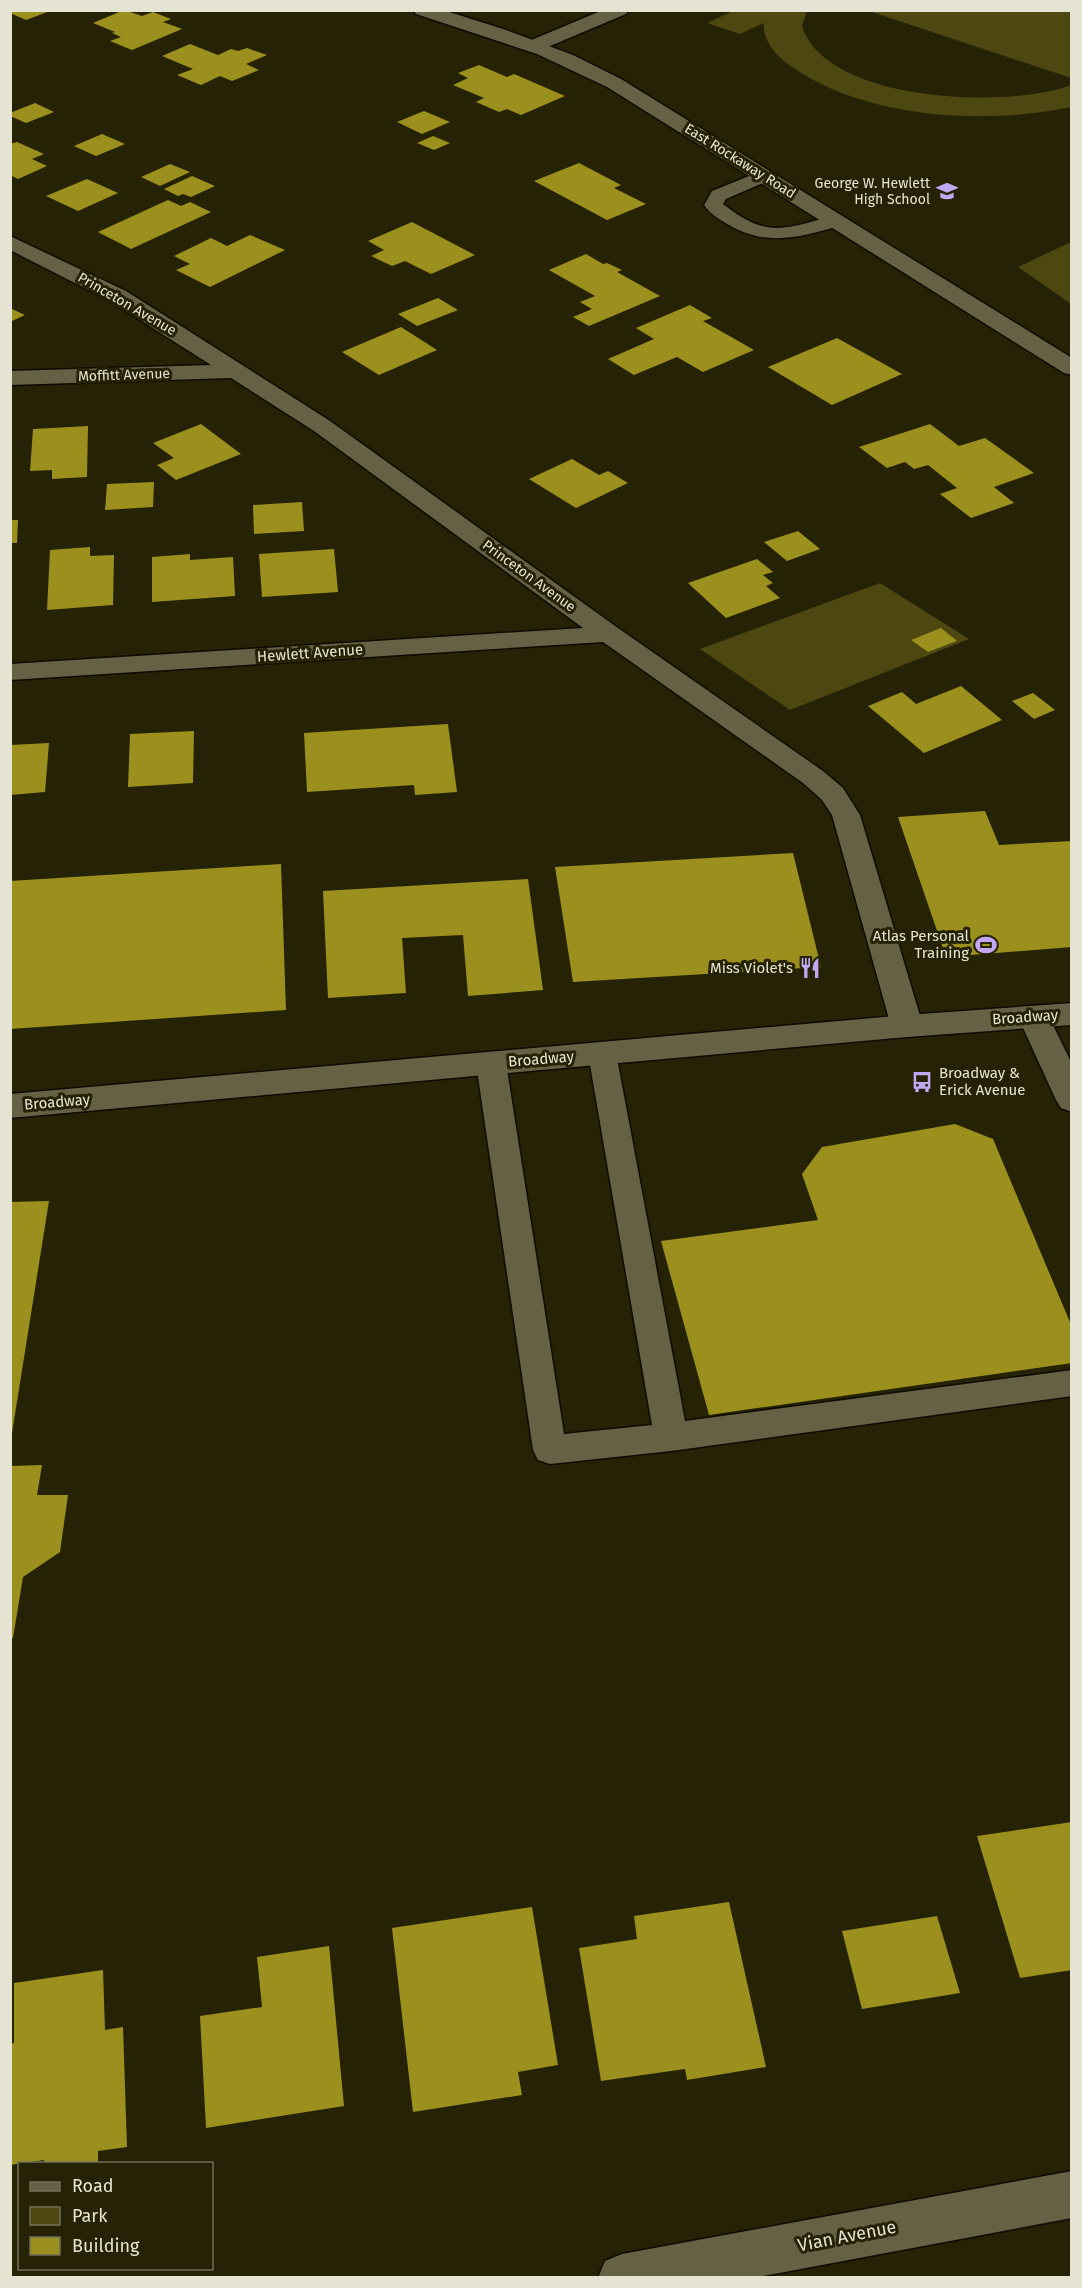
<svg xmlns="http://www.w3.org/2000/svg" width="1082" height="2288" font-family="'Fira Sans',sans-serif">
  <style>
    .green { fill: #4d4711 }
    .building { fill: #9b901d }
    .lines { fill: none; stroke-linecap: round; stroke-linejoin: round }
    .lane-casing { stroke: #0f0b00; stroke-width: 3 }
    .street-casing { stroke: #0f0b00; stroke-width: 3 }
    .secondary-casing { stroke: #0f0b00; stroke-width: 3 }
    .lane { fill: #646144; fill-rule: evenodd }
    .street { fill: #646144; fill-rule: evenodd }
    .secondary { fill: #646144; fill-rule: evenodd }
    .labels { text-anchor: middle; dominant-baseline: central; stroke-width: 6; stroke-linejoin: round; paint-order: stroke }
    .far-street-label { font-size: 14px; fill: #e5e4d3; stroke: #252206 }
    .far-poi-label { font-size: 14px; fill: #e5e4d3; stroke: #252206; text-anchor: end }
    .street-label { font-size: 15px; fill: #e5e4d3; stroke: #252206 }
    .poi-label { font-size: 15px; fill: #e5e4d3; stroke: #252206; text-anchor: end }
    .near-street-label { font-size: 18px; fill: #e5e4d3; stroke: #252206 }
  </style>
  <rect width="100%" height="100%" fill="#252206"/>
  <g class="green">
    <path d="M733 11H807L802 26C826 103 1009 109 1071 85V107C984 125 867 119 792 67 778 58 762 41 764 23L740 34 707 23Z"/>
    <path d="M869 11H1071V78Z"/>
    <path d="M1071 242V304L1018 267Z"/>
    <path d="M880 583 969 639 790 710 700 649Z"/>
  </g>
  <g class="building">
    <path d="M10 10H50V11L26 20 10 13Z"/>
    <path d="M124 10 142 16 153 12 171 19 163 22 182 29 132 50 110 41 121 37 112 33 115 32 93 23Z"/>
    <path d="M190 44 218 55 231 49 238 51 247 48 267 55 246 64 259 70 232 81 220 76 201 85 177 75 193 69 162 56Z"/>
    <path d="M479 65 507 77 514 74 565 96 521 115 507 109 499 112 476 102 484 98 453 85 468 78 458 73Z"/>
    <path d="M35 103 54 112 26 123 10 116V113Z"/>
    <path d="M424 111 450 122 422 134 397 122Z"/>
    <path d="M102 134 125 144 96 156 74 146Z"/>
    <path d="M433 136 450 143 434 150 417 143Z"/>
    <path d="M17 142 44 154 32 159 47 166 18 179 10 175V144Z"/>
    <path d="M579 163 621 185 614 188 646 204 607 220 534 181Z"/>
    <path d="M170 164 190 172 160 186 141 177Z"/>
    <path d="M192 176 215 186 191 197 183 194 178 196 164 189Z"/>
    <path d="M87 179 118 193 78 211 46 196Z"/>
    <path d="M168 200 181 206 190 202 211 212 131 249 98 232Z"/>
    <path d="M412 222 475 255 431 274 405 261 392 266 371 256 384 250 368 241Z"/>
    <path d="M250 235 285 250 210 287 176 270 190 264 174 256 211 238 227 246Z"/>
    <path d="M586 254 603 264 607 263 622 270 617 272 660 296 589 326 573 317 592 309 580 302 595 296 549 270Z"/>
    <path d="M438 298 458 310 417 326 398 314Z"/>
    <path d="M690 305 712 318 703 321 754 350 703 372 677 357 634 375 608 359 654 339 636 328Z"/>
    <path d="M10 308 25 315 10 322Z"/>
    <path d="M401 327 437 350 379 375 342 352Z"/>
    <path d="M837 338 902 374 832 405 768 367Z"/>
    <path d="M201 424 241 454 176 480 157 465 174 458 153 443Z"/>
    <path d="M930 424 959 446 985 438 1034 473 994 487 1014 503 971 518 940 494 957 488 928 465 914 469 905 462 887 468 859 447Z"/>
    <path d="M88 426 87 477 52 479V470L30 471 33 429Z"/>
    <path d="M572 459 599 475 608 471 628 483 576 508 529 479Z"/>
    <path d="M154 482 153 507 105 510 107 484Z"/>
    <path d="M302 502 304 531 254 534 253 505Z"/>
    <path d="M10 520H18L17 543H10Z"/>
    <path d="M798 531 820 549 787 561 764 542Z"/>
    <path d="M90 547V556L114 555 113 605 47 610 50 550Z"/>
    <path d="M334 549 338 592 262 597 259 554Z"/>
    <path d="M190 554V560L233 557 235 596 152 602V557Z"/>
    <path d="M757 559 773 572 763 575 773 583 766 586 780 598 726 618 688 583Z"/>
    <path d="M941 628 957 641 928 652 911 640Z"/>
    <path d="M961 686 1002 720 924 753 868 706 902 692 916 704Z"/>
    <path d="M1033 693 1055 710 1034 719 1012 701Z"/>
    <path d="M448 724 457 792 415 795 414 785 307 792 304 733Z"/>
    <path d="M194 731 193 783 128 787 130 734Z"/>
    <path d="M49 743 45 792 10 795V745Z"/>
    <path d="M985 811 999 845 1072 841V947L946 957 898 817Z"/>
    <path d="M793 853 821 967 573 982 555 867Z"/>
    <path d="M281 864 286 1010 10 1029V881Z"/>
    <path d="M528 879 543 990 468 996 463 935 402 938 406 993 328 998 323 891Z"/>
    <path d="M955 1124 993 1139 1072 1327V1363L709 1415 661 1241 818 1220 802 1174 822 1147Z"/>
    <path d="M49 1201 12 1433H10V1202Z"/>
    <path d="M42 1465 37 1495H68L60 1552 23 1577 13 1638 10 1639V1466Z"/>
    <path d="M1072 1822V1970L1020 1978 977 1836Z"/>
    <path d="M729 1902 766 2067 687 2080 685 2069 601 2081 579 1948 637 1939 634 1916Z"/>
    <path d="M532 1907 558 2065 518 2072 522 2095 413 2112 392 1928Z"/>
    <path d="M937 1916 960 1993 862 2009 842 1931Z"/>
    <path d="M329 1946 344 2106 206 2128 200 2016 262 2007 257 1957Z"/>
    <path d="M103 1970 105 2030 123 2027 127 2147 98 2151V2164H44V2160L10 2165V2044L14 2043V1983Z"/>
  </g>
  <g class="lines">
    <defs>
      <g id="lane">
        <path d="M764 170 770 172 773 176 770 180 726 199 723 204C768 240 786 228 836 215L843 217 845 221 843 225C803 236 768 248 729 225 720 220 710 214 704 205L712 191Z"/>
        <path d="M602 1043 612 1046 616 1053 685 1421 1072 1370V1396L671 1451 550 1464 538 1460 533 1450 476 1063 481 1056 491 1053 501 1056 506 1063 564 1434 652 1425 588 1053 592 1046Z"/>
      </g>
      <g id="street">
        <path d="M603 10H629L626 14 543 49H529L527 45 529 41Z"/>
        <path d="M10 236 126 291 330 421 618 628 823 771 843 788 860 815 923 1026 918 1034 907 1037 896 1034 891 1026 832 815 822 800 803 783 603 642 10 680V664L583 628 314 431 231 378 10 385V371L211 365 110 301 10 250Z"/>
        <path d="M1034 1006 1045 1009 1072 1064V1112L1061 1108 1056 1100 1018 1017 1023 1009Z"/>
        <path d="M1072 2171V2218L752 2278H598L605 2261 622 2254Z"/>
      </g>
      <g id="secondary">
        <path d="M413 10H443L503 29 573 55 621 79 1072 358V375L1064 373 607 87 537 54 416 14Z"/>
        <path d="M1072 1003V1025L907 1037 10 1118V1094L907 1015Z"/>
      </g>
    </defs>
    <use href="#lane" class="lane-casing"/>
    <use href="#street" class="street-casing"/>
    <use href="#secondary" class="secondary-casing"/>
    <use href="#lane" class="lane"/>
    <use href="#street" class="street"/>
    <use href="#secondary" class="secondary"/>
  </g>
  <defs>
    <symbol id="school-bare" viewBox="-9 -9 18 18"><path d="M0-5L7-2L0 1L-7-2ZM-4 1L0 2.5L4 1V4Q0 6-4 4Z" fill="#c2a8f3" stroke="#252206" stroke-width="2.5" paint-order="stroke"/></symbol>
    <symbol id="stadium-bare" viewBox="-9 -9 18 18"><path d="M0-5a6.5 5 0 1 0 0 10a6.5 5 0 1 0 0-10ZM-3.5-1.8h7v3.6h-7Z" fill="#c2a8f3" stroke="#252206" stroke-width="2.5" paint-order="stroke"/></symbol>
    <symbol id="restaurant-bare" viewBox="-9 -9 18 18"><path d="M-5-6h1v4h1v-4h1v4h1v-4h1v5L-1.5 .5V6h-2V.5L-5-1ZM5-6V6H3V1.5H1.5Q1.5-4 5-6Z" fill="#c2a8f3" stroke="#252206" stroke-width="2.5" paint-order="stroke"/></symbol>
    <symbol id="bus-bare" viewBox="-9 -9 18 18"><path d="M-5-6H5V4H4V6H2V4H-2V6H-4V4H-5ZM-3.5-4V0h7V-4ZM-3.5 1.2v1.5H-2V1.2ZM2 1.2v1.5H3.5V1.2Z" fill="#c2a8f3" stroke="#252206" stroke-width="2.5" paint-order="stroke"/></symbol>
  </defs>
  <g fill-rule="evenodd">
    <use href="#school-bare" x="932" y="176" width="30" height="30"/>
    <use href="#stadium-bare" x="971" y="930" width="30" height="30"/>
    <use href="#restaurant-bare" x="795" y="953" width="30" height="30"/>
    <use href="#bus-bare" x="907" y="1067" width="30" height="30"/>
  </g>
  <g class="labels">
    <g class="far-street-label">
      <text transform="translate(740 161) rotate(32)">East Rockaway Road</text>
      <text transform="translate(127 304) rotate(30)">Princeton Avenue</text>
      <text transform="translate(124 375) rotate(-2)">Moffitt Avenue</text>
      <text transform="translate(529 576) rotate(36)">Princeton Avenue</text>
    </g>
    <g class="far-poi-label">
      <text x="930" y="183">George W. Hewlett<tspan x="930" dy="16">High School</tspan></text>
    </g>
    <g class="street-label">
      <text transform="translate(310 653) rotate(-4)">Hewlett Avenue</text>
      <text transform="translate(1025 1017) rotate(-4)">Broadway</text>
      <text transform="translate(541 1059) rotate(-5)">Broadway</text>
      <text transform="translate(57 1102) rotate(-5)">Broadway</text>
    </g>
    <g class="poi-label">
      <text x="969" y="936">Atlas Personal<tspan x="969" dy="17">Training</tspan></text>
      <text x="793" y="968">Miss Violet's</text>
      <text x="939" y="1073" text-anchor="start">Broadway &amp;<tspan x="939" dy="17">Erick Avenue</tspan></text>
    </g>
    <g class="near-street-label">
      <text transform="translate(847 2236) rotate(-11)">Vian Avenue</text>
    </g>
  </g>
  <rect width="1082" height="2288" fill="none" stroke="#e5e4d3" stroke-width="24"/>
  <rect x="18" y="2162" width="195" height="108" fill="#252206" stroke="#727058" stroke-width="1.5"/>
  <rect x="30" y="2182" width="30" height="9" fill="#646144" stroke="#727058" stroke-width="1.5"/>
  <text x="72" y="2192" font-size="18" fill="#e5e4d3">Road</text>
  <rect x="30" y="2207" width="30" height="18" fill="#4d4711" stroke="#727058" stroke-width="1.5"/>
  <text x="72" y="2222" font-size="18" fill="#e5e4d3">Park</text>
  <rect x="30" y="2237" width="30" height="18" fill="#9b901d" stroke="#727058" stroke-width="1.5"/>
  <text x="72" y="2252" font-size="18" fill="#e5e4d3">Building</text>
</svg>
